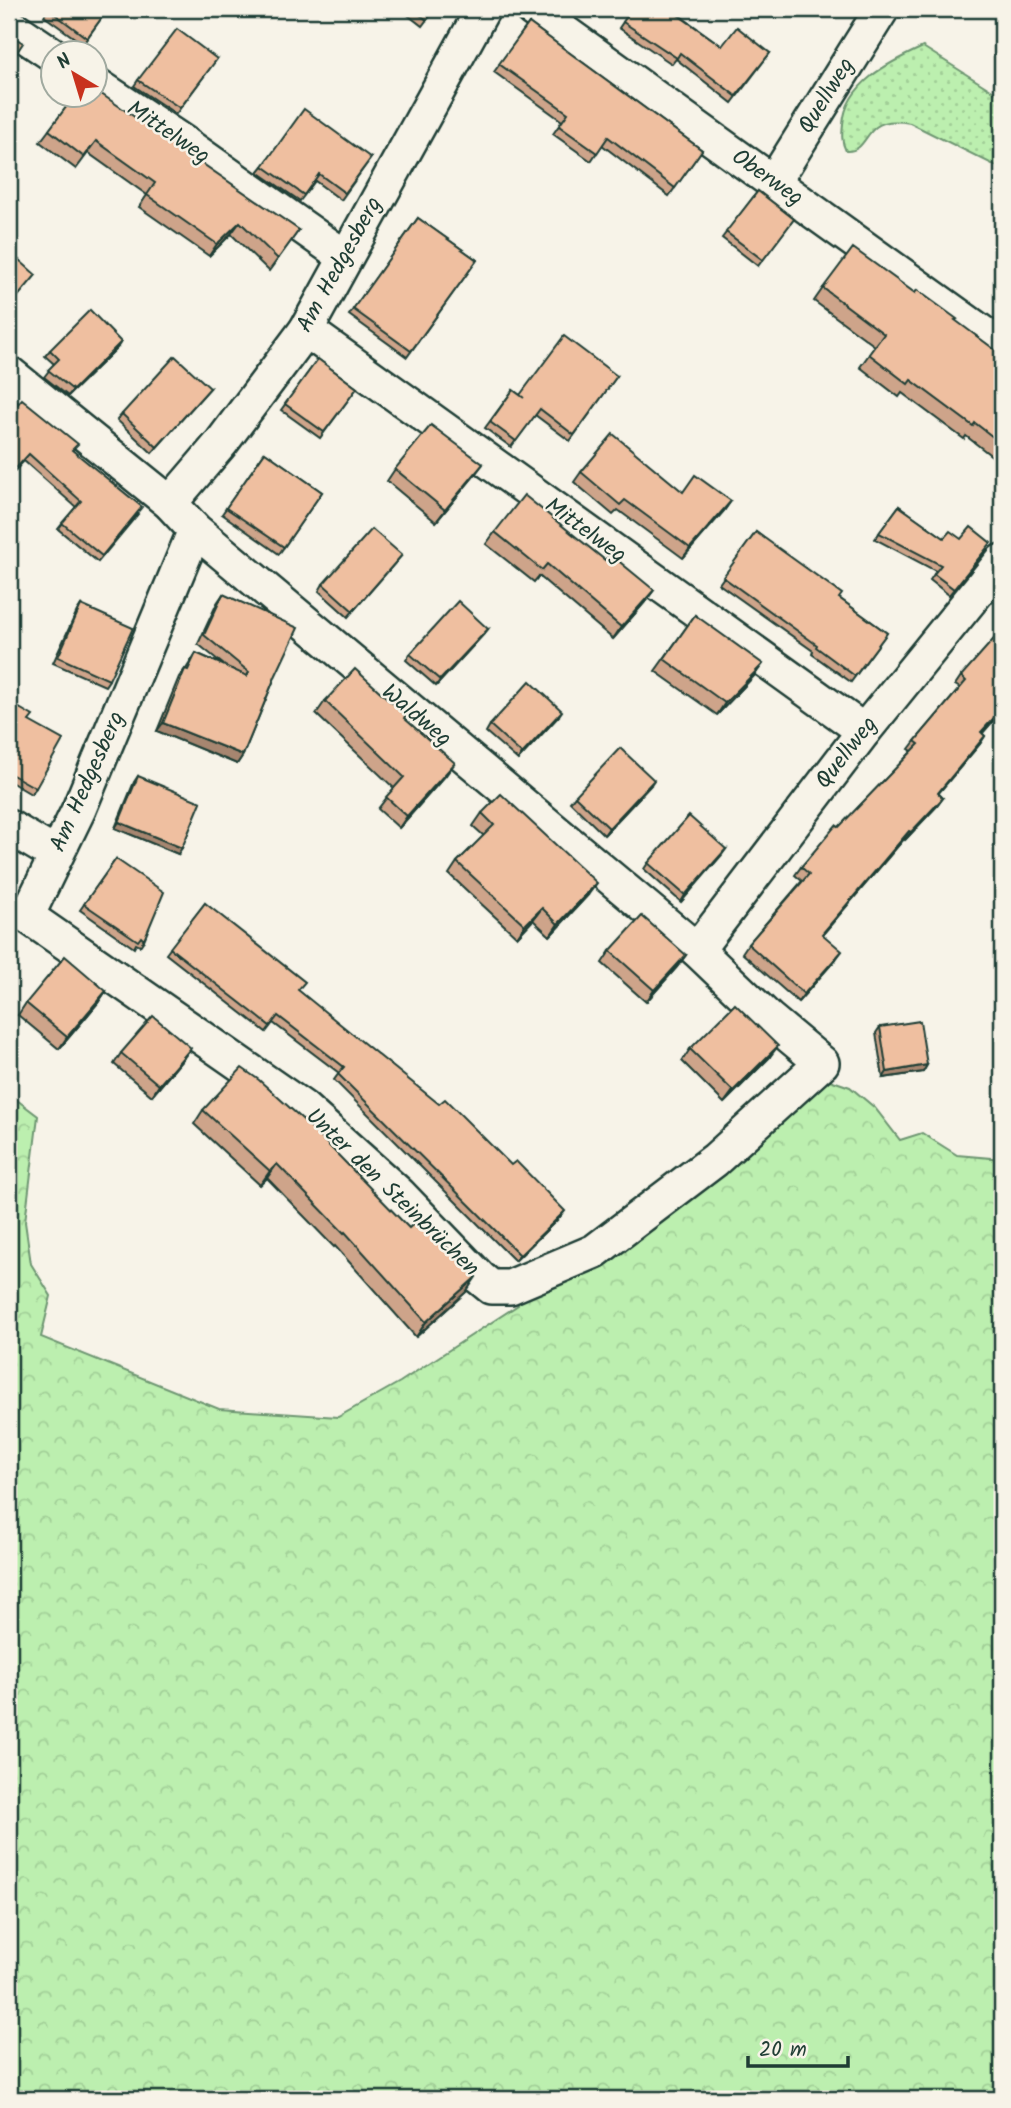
<svg xmlns="http://www.w3.org/2000/svg" width="1011" height="2108" font-family="Kalam,sans-serif">
  <style>
    .grass { fill: url(#grass-dots); stroke: #6e9672; stroke-width: 2 }
    .forest { fill: url(#forest-crowns); stroke: #6e9672; stroke-width: 2 }
    .lines { fill: none; stroke-linecap: round; stroke-linejoin: round }
    .minor-casing { stroke: #1f3d34; stroke-width: 38 }
    .minor { stroke: #f7f3e8; stroke-width: 33 }
    .wall { fill: #cea48a; stroke: #1f3d34; stroke-width: 2 }
    .shaded-wall { fill: #a78670; stroke: #1f3d34; stroke-width: 2 }
    .building { fill: #efbfa0; stroke: #1f3d34; stroke-width: 2 }
    .labels { text-anchor: middle; dominant-baseline: central; stroke-width: 5; stroke-linejoin: round; paint-order: stroke }
    .street-label { font-size: 23px; fill: #1f3d34; stroke: #f7f3e8 }
  </style>
  <defs>
    <pattern id="grass-dots" width="8" height="8" patternUnits="userSpaceOnUse" patternTransform="scale(1.75)"><rect width="8" height="8" fill="#bcefaf"/><path d="M2 2h.1M6 6h.1" fill="none" stroke="#a1ce97" stroke-width="1.8" stroke-linecap="round"/></pattern>
    <pattern id="forest-crowns" width="20" height="18" patternUnits="userSpaceOnUse" patternTransform="scale(1.75)"><rect width="20" height="18" fill="#bcefaf"/><path d="M2 6a3 3 0 1 1 6 0M12 15a3 3 0 1 1 6 0" fill="none" stroke="#a1ce97"/></pattern>
  </defs>
  <rect width="100%" height="100%" fill="#f7f3e8"/>
  <filter id="ink" filterUnits="userSpaceOnUse"><feTurbulence type="fractalNoise" baseFrequency=".0143" numOctaves="2"/><feDisplacementMap in="SourceGraphic" scale="14" xChannelSelector="R" yChannelSelector="G"/><feConvolveMatrix kernelMatrix="1 2 1 2 8 2 1 2 1" color-interpolation-filters="sRGB"/></filter>
  <g filter="url(#ink)">
    <path class="grass" d="M923 47 1002 97V169L910 123C899 121 885 120 876 127 864 136 863 152 846 151 841 141 842 134 843 124 846 83 890 62 923 47Z"/>
    <path class="forest" d="M827 1079 850 1087 875 1108 900 1140 922 1133 957 1155 1002 1159V2099H9V1094L38 1116 25 1222 31 1264 51 1296 41 1337 219 1409 338 1417 400 1382 518 1305 516 1292Z"/>
    <g class="lines">
      <defs>
        <g id="minor">
          <path d="M532 9 1002 347"/>
          <path d="M9 25 52 54"/>
          <path d="M94 83 181 141 345 257"/>
          <path d="M773 183 882 9"/>
          <path d="M306 330 864 731"/>
          <path d="M9 373 170 503 195 530 697 950 768 1018 822 1063 715 1160 595 1251 510 1287H491L480 1278 399 1194 302 1107 27 916 79 809 195 530"/>
          <path d="M170 503 222 442 306 330 483 9"/>
          <path d="M9 827 56 855"/>
          <path d="M697 950 864 731 1002 561"/>
        </g>
      </defs>
      <use href="#minor" class="minor-casing"/>
      <use href="#minor" class="minor"/>
    </g>
    <g class="wall">
      <path d="M48 9H108L83 44 44 16Z"/>
      <path d="M400 9H435L422 26Z"/>
      <path d="M632 9 679 15 722 46 770 53 732 103 676 59 672 64 619 28Z"/>
      <path d="M529 23 702 150 669 196 602 145 591 161 553 134 562 121 494 72Z"/>
      <path d="M217 59 176 114 134 86 138 80Z"/>
      <path d="M76 94 299 230 269 271 231 234 209 256 139 207 147 195 88 153 76 169 40 142Z"/>
      <path d="M371 158 341 200 315 181 300 201 258 172 263 166Z"/>
      <path d="M758 191 794 219 758 266 722 238Z"/>
      <path d="M418 218 477 260 407 357 349 315Z"/>
      <path d="M823 288 915 293 1002 355V464L966 436 964 439 902 393 899 397 860 367 875 346 814 301Z"/>
      <path d="M117 348 68 396 44 377 54 364 45 356 50 350Z"/>
      <path d="M318 359 357 388 320 438 281 410Z"/>
      <path d="M617 376 570 441 535 415 511 447 485 428 513 390 520 395Z"/>
      <path d="M210 388 152 453 117 420 122 414Z"/>
      <path d="M9 414 73 451 138 514 98 562 58 529 76 507 24 461 9 477Z"/>
      <path d="M265 452 322 492 279 554 222 514Z"/>
      <path d="M395 469 474 476 436 522 387 481Z"/>
      <path d="M581 472 683 492 731 501 724 511 683 558 618 510 613 515 574 482Z"/>
      <path d="M899 506 944 538 961 539 987 549 949 595 930 580 936 571 875 539Z"/>
      <path d="M495 532 605 560 654 590 645 602 613 639 539 576 534 582 486 544Z"/>
      <path d="M756 532 839 598 887 633 851 682 812 654 813 651 719 584Z"/>
      <path d="M402 555 348 617 319 591 323 584Z"/>
      <path d="M223 594 275 677 243 755 237 764 157 731 179 677 185 669H186L196 653 224 665 198 644 217 603Z"/>
      <path d="M81 605 109 680 105 686 53 663 77 611Z"/>
      <path d="M695 615 754 676 717 715 655 671Z"/>
      <path d="M488 629 483 635 436 686 406 660 410 654Z"/>
      <path d="M961 676 1002 711 982 733 985 736 980 744 938 793 943 798 937 806 905 840 904 839 823 934 836 959 798 1002 742 953 748 944 802 881 795 875 801 867 912 751 909 749 915 741 960 688 955 685Z"/>
      <path d="M325 701 404 718 446 775 399 828 378 809 394 788 316 714Z"/>
      <path d="M9 702 29 721 36 788 31 794 9 781Z"/>
      <path d="M558 717 518 760 486 732 490 725Z"/>
      <path d="M138 776 178 854 115 828 134 782Z"/>
      <path d="M650 786 604 835 570 802 575 796Z"/>
      <path d="M482 813 588 895 550 936 533 920 517 937 449 874 457 862 484 836 473 826Z"/>
      <path d="M726 849 681 902 644 869 648 863Z"/>
      <path d="M116 859 144 940 140 946 136 944 134 948 80 910Z"/>
      <path d="M205 903 299 991 560 1217 515 1261 334 1080 339 1073 273 1023 266 1032 166 954Z"/>
      <path d="M610 951 686 955 677 967 646 1002 602 963Z"/>
      <path d="M106 991 98 1003 59 1049 18 1015 26 1003Z"/>
      <path d="M880 1027 927 1065 923 1072 883 1078 876 1033Z"/>
      <path d="M690 1049 769 1058 724 1103 682 1061Z"/>
      <path d="M121 1053 183 1059 152 1096 114 1064Z"/>
      <path d="M203 1110 409 1228 466 1292 416 1337 335 1246 334 1247 267 1178 260 1185 194 1124Z"/>
    </g>
    <g class="shaded-wall">
      <path d="M240 222 231 234 209 256 217 244Z"/>
      <path d="M121 342 117 348 68 396 73 390Z"/>
      <path d="M483 464 474 476 436 522 445 510Z"/>
      <path d="M731 501 724 511 683 558 690 548Z"/>
      <path d="M654 590 645 602 613 639 621 627Z"/>
      <path d="M488 629 483 635 436 686 440 680Z"/>
      <path d="M763 664 754 676 717 715 725 703Z"/>
      <path d="M1002 709V711L976 741 981 732Z"/>
      <path d="M562 711 558 717 518 760 522 754Z"/>
      <path d="M163 723 243 755 237 764 157 731Z"/>
      <path d="M985 736 980 744 932 801 938 793Z"/>
      <path d="M455 763 446 775 399 828 407 816Z"/>
      <path d="M654 780 650 786 604 835 609 828Z"/>
      <path d="M943 798 937 806 905 840 911 832Z"/>
      <path d="M119 822 182 848 178 854 115 828Z"/>
      <path d="M909 831 904 839 816 942 822 934Z"/>
      <path d="M726 849 722 855 681 902 685 895Z"/>
      <path d="M597 883 588 895 550 936 558 924Z"/>
      <path d="M542 908 533 920 517 937 525 925Z"/>
      <path d="M842 951 836 959 798 1002 804 994Z"/>
      <path d="M686 955 677 967 646 1002 654 990Z"/>
      <path d="M106 991 98 1003 59 1049 67 1037Z"/>
      <path d="M778 1046 769 1058 724 1103 733 1091Z"/>
      <path d="M191 1048 183 1059 152 1096 159 1085Z"/>
      <path d="M927 1065 923 1072 883 1078 887 1072Z"/>
      <path d="M277 1164 267 1178 260 1185 270 1171Z"/>
      <path d="M565 1211 560 1217 515 1261 520 1255Z"/>
      <path d="M476 1277 466 1292 416 1337 426 1322Z"/>
    </g>
    <g class="building">
      <path d="M48 9H108L87 38Z"/>
      <path d="M412 9H435L427 20Z"/>
      <path d="M632 9H683L678 15 722 46 737 27 770 53 736 96 680 53 677 58 623 22Z"/>
      <path d="M529 23 702 150 675 188 608 137 597 153 559 126 568 113 499 64Z"/>
      <path d="M177 29 217 59 180 108 138 80Z"/>
      <path d="M9 34 23 43 9 64Z"/>
      <path d="M94 89 299 230 278 259 240 222 217 244 147 195 155 183 96 141 84 157 49 130 76 94H94Z"/>
      <path d="M304 109 371 158 345 193 319 174 304 195 263 166Z"/>
      <path d="M758 191 794 219 763 260 726 232Z"/>
      <path d="M418 218 477 260 411 351 353 309Z"/>
      <path d="M853 248 915 293 917 290 957 319 955 320 1002 355V444L975 423 973 426 911 380 908 384 869 354 884 334 823 288Z"/>
      <path d="M9 251 36 275 9 307Z"/>
      <path d="M90 310 121 342 73 390 48 370 59 359 50 350Z"/>
      <path d="M564 336 617 376 574 435 540 409 516 441 490 422 513 390 524 398 520 395Z"/>
      <path d="M175 356 210 388 157 447 122 414Z"/>
      <path d="M318 359 357 388 324 432 285 404Z"/>
      <path d="M22 399 78 444 72 450 142 507 102 556 62 523 81 501 29 454 9 476V414Z"/>
      <path d="M431 425 483 464 445 510 395 469Z"/>
      <path d="M613 434 683 492 695 475 731 501 690 548 625 500 620 505 581 472Z"/>
      <path d="M265 452 322 492 284 547 226 508Z"/>
      <path d="M524 495 605 560 610 554 654 590 621 627 547 564 542 570 495 532Z"/>
      <path d="M899 506 944 538 950 531 961 539 971 527 991 543 954 589 934 574 941 565 879 533Z"/>
      <path d="M372 529 402 555 353 611 323 584Z"/>
      <path d="M756 532 842 594 839 598 887 633 855 676 816 647 817 645 723 577Z"/>
      <path d="M223 594 298 628 275 677 243 755 163 723 185 669 188 670 196 653 247 676 249 672 204 635Z"/>
      <path d="M458 601 488 629 440 680 410 654Z"/>
      <path d="M81 605 133 628 109 680 58 657Z"/>
      <path d="M695 615 763 664 725 703 664 659Z"/>
      <path d="M1000 632 1002 635V709L981 732 985 736 938 793 943 798 911 832 909 831 822 934 842 951 804 994 748 944 809 874 801 867 836 825 839 827 919 744 915 741 966 681 961 676Z"/>
      <path d="M355 669 406 715 404 718 455 763 407 816 386 797 404 777 325 701Z"/>
      <path d="M530 681 562 711 522 754 490 725Z"/>
      <path d="M9 702 33 716 29 721 63 740 36 788 9 773Z"/>
      <path d="M620 748 654 780 609 828 575 796Z"/>
      <path d="M138 776 201 802 182 848 119 822Z"/>
      <path d="M501 794 597 883 558 924 542 908 525 925 457 862 494 825 482 813Z"/>
      <path d="M689 816 726 849 685 895 648 863Z"/>
      <path d="M116 859 164 892 144 940 141 937 138 941 84 904Z"/>
      <path d="M205 903 305 982 298 990 439 1104 445 1099 511 1165 516 1161 565 1211 520 1255 338 1074 344 1067 278 1016 270 1026 170 948Z"/>
      <path d="M642 916 686 955 654 990 610 951Z"/>
      <path d="M65 956 106 991 67 1037 26 1003Z"/>
      <path d="M735 1004 778 1046 733 1091 690 1049Z"/>
      <path d="M153 1016 191 1048 159 1085 121 1053Z"/>
      <path d="M920 1021 927 1065 887 1072 880 1027Z"/>
      <path d="M242 1068 259 1080 310 1126 409 1228 419 1219 476 1277 426 1322 345 1232 344 1233 277 1164 270 1171 203 1110Z"/>
    </g>
  </g>
  <g class="labels">
    <g class="street-label">
      <text transform="translate(827 96) rotate(-58)">Quellweg</text>
      <text transform="translate(168 133) rotate(34)">Mittelweg</text>
      <text transform="translate(767 178) rotate(35)">Oberweg</text>
      <text transform="translate(340 265) rotate(-61)">Am Hedgesberg</text>
      <text transform="translate(585 531) rotate(36)">Mittelweg</text>
      <text transform="translate(416 716) rotate(40)">Waldweg</text>
      <text transform="translate(847 753) rotate(-52)">Quellweg</text>
      <text transform="translate(88 782) rotate(-66)">Am Hedgesberg</text>
      <text transform="translate(392 1193) rotate(44)">Unter den Steinbrüchen</text>
    </g>
  </g>
  <rect width="1011" height="2108" fill="none" stroke="#f7f3e8" stroke-width="35"/>
  <rect x="18" y="18" width="976" height="2073" fill="none" stroke="#1f3d34" stroke-width="2.5" filter="url(#ink)"/>
  <g transform="translate(74 74) rotate(322)"><circle r="33" fill="#f7f3e8" stroke="#a1aaa0" stroke-width="2"/>
  <path d="M0-5L12 26L0 18L-12 26Z" fill="#c8321e"/>
  <text y="-10" font-size="19" font-weight="bold" text-anchor="middle" fill="#1f3d34">N</text>
  </g>
  <path d="M748 2056v10h100v-10" fill="none" stroke="#1f3d34" stroke-width="3.5"/>
  <text x="759" y="2056" font-size="21" fill="#1f3d34" stroke="#f7f3e8" stroke-width="5" paint-order="stroke">20 m</text>
</svg>
